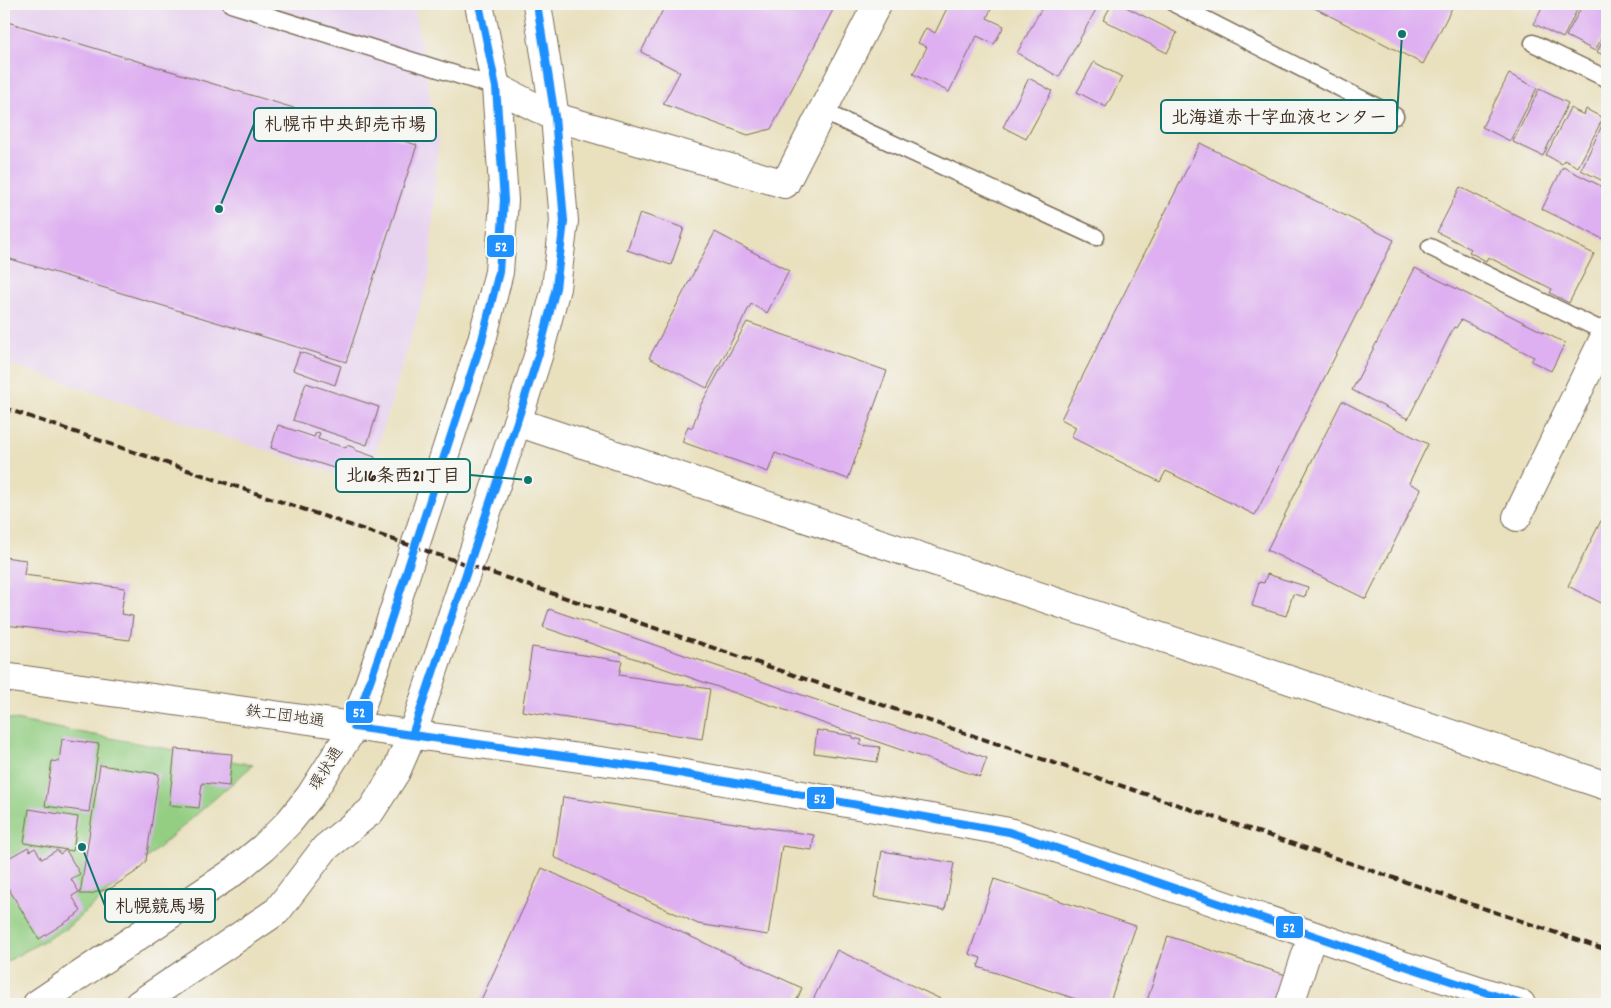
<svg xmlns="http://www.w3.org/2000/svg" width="1611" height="1008" font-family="Dekko,'Klee One',sans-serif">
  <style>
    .built { fill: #e7d2ef }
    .green { fill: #93ce82; stroke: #677c50 }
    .building { fill: #deb0f1 }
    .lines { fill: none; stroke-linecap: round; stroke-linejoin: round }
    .service-casing { stroke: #786a56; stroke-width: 19 }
    .minor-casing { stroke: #786a56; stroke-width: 30 }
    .tertiary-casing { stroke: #786a56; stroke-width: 30 }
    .service { stroke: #fff; stroke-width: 16 }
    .minor { stroke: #fff; stroke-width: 28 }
    .tertiary { stroke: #fff; stroke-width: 28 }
    .rail { stroke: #3b2a1e; stroke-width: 4; stroke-dasharray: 8 4; stroke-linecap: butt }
    .bus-1-casing { stroke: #f6f6f2; stroke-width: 11 }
    .bus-1 { stroke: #1e90ff; stroke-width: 8 }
    .labels { text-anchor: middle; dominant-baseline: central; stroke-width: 4; stroke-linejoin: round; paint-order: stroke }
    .street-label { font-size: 16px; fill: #3b2a1e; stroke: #f6f6f2 }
    .leader { fill: none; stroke: #0f766e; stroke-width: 2 }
    .callout-dot { fill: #0f766e; stroke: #f6f6f2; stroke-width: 2 }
    .callout { fill: #f6f6f2; stroke: #0f766e; stroke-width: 2 }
    .callout-label { font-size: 18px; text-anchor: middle; font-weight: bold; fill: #3b2a1e }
    .line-badge { stroke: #f6f6f2; stroke-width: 2 }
    .badge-label { font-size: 14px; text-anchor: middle; font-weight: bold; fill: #fff }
  </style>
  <rect width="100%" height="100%" fill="#f6f6f2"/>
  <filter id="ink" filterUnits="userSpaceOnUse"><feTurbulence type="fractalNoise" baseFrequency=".02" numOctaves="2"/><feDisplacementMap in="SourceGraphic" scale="10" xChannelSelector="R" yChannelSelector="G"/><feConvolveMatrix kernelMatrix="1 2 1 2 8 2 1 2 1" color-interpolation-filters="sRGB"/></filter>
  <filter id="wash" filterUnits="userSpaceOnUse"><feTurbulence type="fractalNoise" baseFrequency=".0096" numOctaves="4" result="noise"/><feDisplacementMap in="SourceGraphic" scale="20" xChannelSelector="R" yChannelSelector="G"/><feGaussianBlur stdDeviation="1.12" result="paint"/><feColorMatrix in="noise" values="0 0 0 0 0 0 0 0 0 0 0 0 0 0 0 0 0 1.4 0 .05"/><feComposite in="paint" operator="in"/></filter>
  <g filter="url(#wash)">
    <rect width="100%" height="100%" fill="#e9e0be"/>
    <path class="built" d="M4 4H414L438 141 429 278 366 484 4 362Z"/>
    <path class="green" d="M4 718 253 765 67 928 4 963Z"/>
    <g id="blocks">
      <g class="building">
        <path d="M666 4H836L771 129 748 135 663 104 680 72 641 52Z"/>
        <path d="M949 4H986L992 7 987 18 1004 26 994 44 977 36 949 92 913 74 927 47 918 43 926 28 935 33Z"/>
        <path d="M1044 4H1099L1059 77 1017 53Z"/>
        <path d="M1112 4H1120L1177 33 1167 53 1103 20Z"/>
        <path d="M1307 4H1454L1423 64Z"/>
        <path d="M1544 4H1580L1563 38 1534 24Z"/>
        <path d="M1583 4H1607V27L1595 51 1566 36Z"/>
        <path d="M4 21 417 145 346 362 4 257Z"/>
        <path d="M1607 33V57L1597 52Z"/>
        <path d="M1094 62 1122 77 1106 107 1077 92Z"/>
        <path d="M1509 74 1537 88 1510 141 1482 127Z"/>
        <path d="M1029 78 1052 91 1026 139 1003 127Z"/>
        <path d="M1539 89 1568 103 1543 156 1513 142Z"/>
        <path d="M1570 108 1584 115 1586 109 1603 118 1578 167 1564 160 1562 164 1546 155Z"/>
        <path d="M1604 121 1607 123V183L1581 170Z"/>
        <path d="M1200 143 1394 240 1255 515 1166 471 1160 482 1071 437 1076 427 1061 419Z"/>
        <path d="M1563 167 1607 189V241L1542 209Z"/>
        <path d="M1460 187 1594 254 1569 303 1550 293 1552 289 1488 257 1486 261 1469 252 1471 249 1437 232Z"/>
        <path d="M640 213 684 228 671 265 627 250Z"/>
        <path d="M715 232 789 271 767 313 751 304 707 388 649 358Z"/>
        <path d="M1415 268 1565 343 1551 371 1531 361 1534 357 1461 320 1456 328 1454 327 1408 419 1352 390Z"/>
        <path d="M747 322 887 371 848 479 775 453 768 472 682 442 688 426 692 428 700 406Z"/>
        <path d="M300 352 341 366 335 385 293 370Z"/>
        <path d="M306 383 379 407 367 445 293 420Z"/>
        <path d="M1342 401 1428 444 1409 483 1421 489 1366 599 1267 550Z"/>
        <path d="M278 425 314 437 316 432 320 433 318 439 346 448 347 445 355 448V450L375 457 368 479 271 448Z"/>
        <path d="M1607 509V606L1568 586Z"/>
        <path d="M4 557 26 560 24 575 125 588 121 614 133 616 130 640 5 625 7 607H4Z"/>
        <path d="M1267 574 1308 587 1305 597 1293 594 1286 616 1252 606 1259 582 1264 583Z"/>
        <path d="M549 609 987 758 980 777 543 627Z"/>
        <path d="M1607 610V627L1600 624Z"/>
        <path d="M532 647 622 661 619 675 710 689 702 739 522 711Z"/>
        <path d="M817 730 853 736V738L862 740 860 745 880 747 877 762 814 753Z"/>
        <path d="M62 739 99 744 89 812 45 806 52 761 59 762Z"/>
        <path d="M175 749 232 754 229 786 202 783 199 808 169 805Z"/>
        <path d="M100 765 159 774 146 861 137 871 111 888 90 894H80Z"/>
        <path d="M563 797 814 835 812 850 782 846 768 935 698 924 554 857Z"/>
        <path d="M29 809 78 817 73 851 24 843Z"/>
        <path d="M28 847 30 851 35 848 42 859 57 850 60 854 66 850 80 874 71 879 79 892 72 896 81 911 76 914 77 915 39 939 7 886 4 887V853L7 859Z"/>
        <path d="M882 851 954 863 945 910 874 897Z"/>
        <path d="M542 868 802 988 795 1004H484L480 1002Z"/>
        <path d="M994 879 1136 926 1109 1004H1091L978 967 981 958 969 954Z"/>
        <path d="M1168 936 1286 975 1276 1004H1146Z"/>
        <path d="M837 950 951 1004H811Z"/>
      </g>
    </g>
  </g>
  <g filter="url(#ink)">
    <use href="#blocks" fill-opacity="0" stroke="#786a56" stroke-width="1"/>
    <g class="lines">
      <defs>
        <g id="service">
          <path d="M231 4 496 87"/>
          <path d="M1175 4 1395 116"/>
          <path d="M1533 43 1607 79"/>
          <path d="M822 111 1096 237"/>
          <path d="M1430 247 1607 333"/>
        </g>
        <g id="minor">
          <path d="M496 87 555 117 785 184 877 4"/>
          <path d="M517 422 1607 786"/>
          <path d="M1517 517 1607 332"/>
          <path d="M1290 1004 1312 936"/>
        </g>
        <g id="tertiary">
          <path d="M4 677 651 768 1009 832 1356 950 1521 1004"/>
          <path d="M37 1004 232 873 264 847 289 822 310 796 354 727 385 638 482 340 499 272 504 200 496 87 479 4"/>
          <path d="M139 1004 277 911 325 848 371 811 396 772 412 735 517 422 539 353 556 288 564 221 555 117 537 4"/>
        </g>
      </defs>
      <use href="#service" class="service-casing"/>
      <use href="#minor" class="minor-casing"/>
      <use href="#tertiary" class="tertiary-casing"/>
      <use href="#service" class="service"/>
      <use href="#minor" class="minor"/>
      <use href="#tertiary" class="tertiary"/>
      <path class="rail" d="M4 408 1607 950"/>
      <defs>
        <g id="bus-1">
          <path d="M479 4 496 87 504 200 499 272 482 340 385 638 354 727 651 768 1009 832 1356 950 1521 1004"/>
          <path d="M412 735 517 422 539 353 556 288 564 221 555 117 537 4"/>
        </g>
      </defs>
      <use href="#bus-1" class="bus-1-casing"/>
      <use href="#bus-1" class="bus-1"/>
    </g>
  </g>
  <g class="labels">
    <g class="street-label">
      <text transform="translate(285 717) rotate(8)">鉄工団地通</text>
      <text transform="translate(327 769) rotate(-58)">環状通</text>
    </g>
  </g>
  <path class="leader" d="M1402 34L1397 116M219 209L254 124M528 480L470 475M82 847L105 906"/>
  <g class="callout-dot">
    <circle cx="1402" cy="34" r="5"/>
    <circle cx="219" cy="209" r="5"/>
    <circle cx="528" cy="480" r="5"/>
    <circle cx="82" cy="847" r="5"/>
  </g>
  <g class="callout">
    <rect x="1161" y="100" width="236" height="33" rx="5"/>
    <rect x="254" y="108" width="182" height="33" rx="5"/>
    <rect x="336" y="459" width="134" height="33" rx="5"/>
    <rect x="105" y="889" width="110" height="33" rx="5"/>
  </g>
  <g class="callout-label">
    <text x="1279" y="123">北海道赤十字血液センター</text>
    <text x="345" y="130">札幌市中央卸売市場</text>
    <text x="403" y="481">北16条西21丁目</text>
    <text x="160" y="912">札幌競馬場</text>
  </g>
  <g class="line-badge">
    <rect x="486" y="234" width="29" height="24" rx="5" fill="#1e90ff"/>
    <rect x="345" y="700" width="29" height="24" rx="5" fill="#1e90ff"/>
    <rect x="806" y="786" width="29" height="24" rx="5" fill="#1e90ff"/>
    <rect x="1275" y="915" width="29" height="24" rx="5" fill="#1e90ff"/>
  </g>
  <g class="badge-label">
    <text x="501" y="251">52</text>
    <text x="359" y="717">52</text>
    <text x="820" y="803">52</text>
    <text x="1289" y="932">52</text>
  </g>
  <rect width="1611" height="1008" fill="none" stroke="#f6f6f2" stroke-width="20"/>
</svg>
